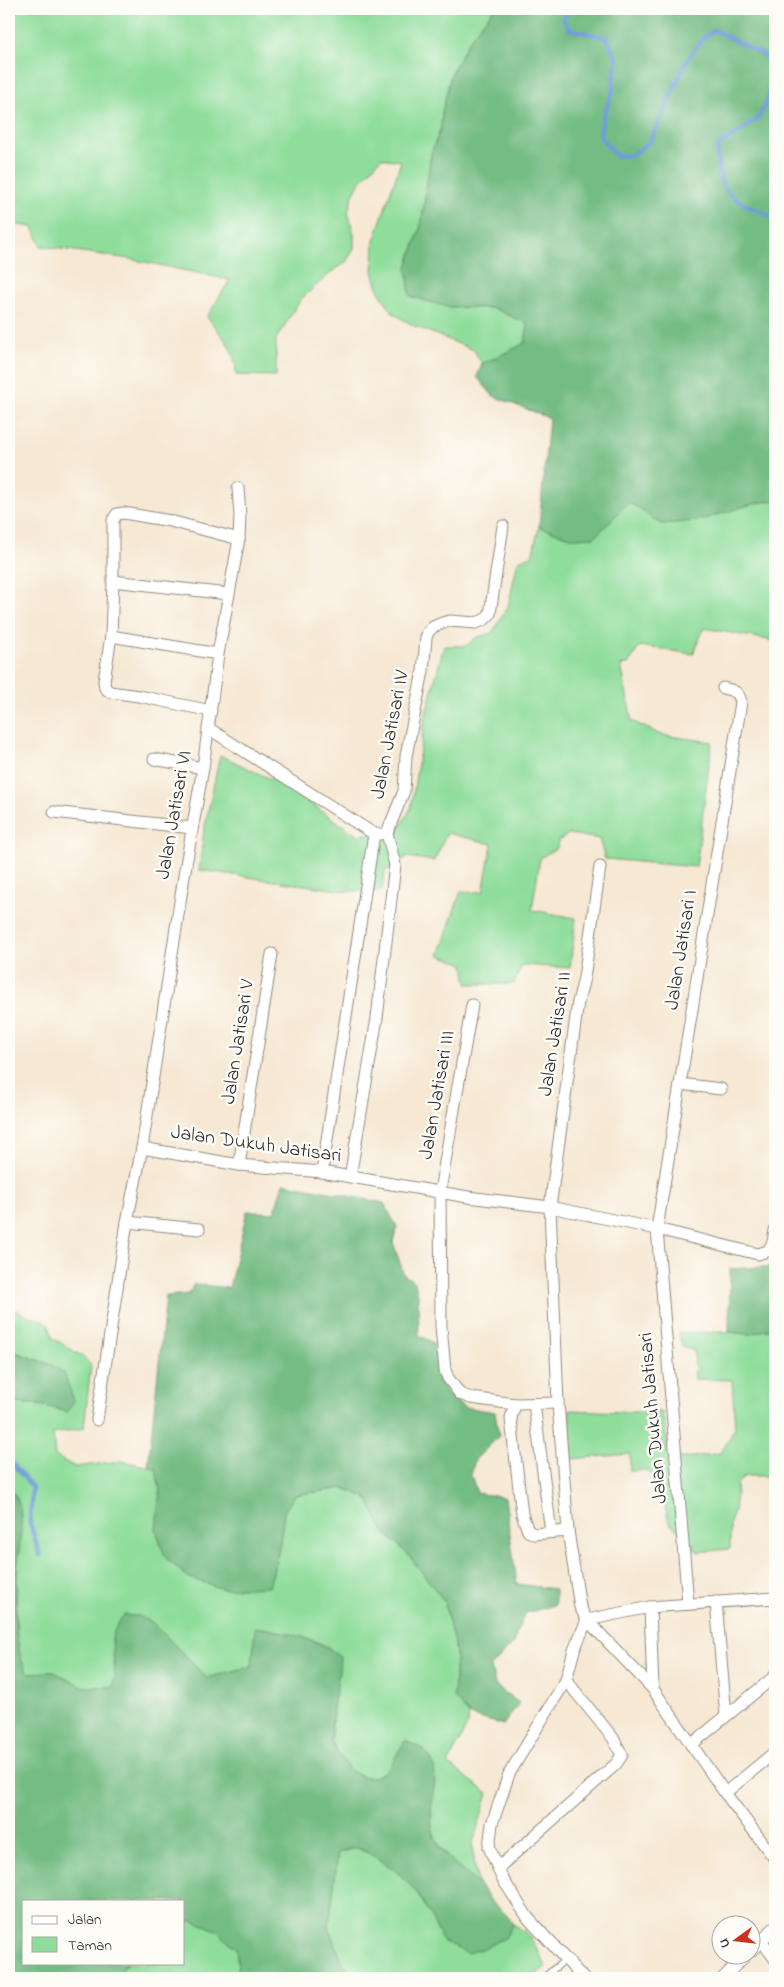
<svg xmlns="http://www.w3.org/2000/svg" width="784" height="1987" font-family="'Indie Flower',sans-serif">
  <style>
    .green { fill: #8fdd9b; stroke: #5d8463 }
    .forest { fill: #73bc83; stroke: #4f7457 }
    .lines { fill: none; stroke-linecap: round; stroke-linejoin: round }
    .stream { stroke: #6e9dd7; stroke-width: 4.5 }
    .service-casing { stroke: #908a7f; stroke-width: 8 }
    .minor-casing { stroke: #908a7f; stroke-width: 13 }
    .service { stroke: #fff; stroke-width: 5.5 }
    .minor { stroke: #fff; stroke-width: 11 }
    .labels { text-anchor: middle; dominant-baseline: central; stroke-width: 5; stroke-linejoin: round; paint-order: stroke }
    .street-label { font-size: 20px; fill: #2b2b2b; stroke: #fdfcf7 }
  </style>
  <rect width="100%" height="100%" fill="#fdfcf7"/>
  <filter id="ink" filterUnits="userSpaceOnUse"><feTurbulence type="fractalNoise" baseFrequency=".02" numOctaves="2"/><feDisplacementMap in="SourceGraphic" scale="10" xChannelSelector="R" yChannelSelector="G"/><feConvolveMatrix kernelMatrix="1 2 1 2 8 2 1 2 1" color-interpolation-filters="sRGB"/></filter>
  <filter id="wash" filterUnits="userSpaceOnUse"><feTurbulence type="fractalNoise" baseFrequency=".0096" numOctaves="4" result="noise"/><feDisplacementMap in="SourceGraphic" scale="20" xChannelSelector="R" yChannelSelector="G"/><feGaussianBlur stdDeviation="1.12" result="paint"/><feColorMatrix in="noise" values="0 0 0 0 0 0 0 0 0 0 0 0 0 0 0 0 0 1.4 0 .05"/><feComposite in="paint" operator="in"/></filter>
  <g filter="url(#wash)">
    <rect width="100%" height="100%" fill="#f6e8d3"/>
    <g class="green">
      <path d="M9 9H494L470 39 451 74 442 113 441 127 431 154 421 226 407 267 410 296 448 307 493 308 528 324 525 343 482 364 474 350 412 325 393 313 379 292 373 271 374 241 401 161 381 158 359 183 353 195 348 212 354 235V249L347 261 335 269 301 299 276 339V376L236 375C237 350 222 336 207 317L230 280 130 259 41 246 33 227 18 225 9 220Z"/>
      <path d="M775 500V641L704 628 693 654 640 646 628 664 621 665 632 721 661 735 712 742 696 867 605 859 599 839 569 834 558 841 557 848 540 858 532 910 576 918 570 968 522 965 514 984H467L464 964 439 955 461 891 483 892 492 844 447 833 434 861 407 857 385 871 382 891H345L199 870 204 830 220 755 283 785 357 835 399 829 411 808 425 717 444 646H466L477 637 492 633 508 607 518 560 532 556 539 527 574 538 594 537 628 503 641 509 650 517 739 507Z"/>
      <path d="M9 1308 48 1323 53 1338 82 1356 91 1365 84 1428 53 1434 55 1456 75 1467 121 1461 156 1468 160 1491 156 1529 165 1557 189 1578 269 1587 279 1549 284 1512 295 1495 344 1488 367 1498 384 1532 407 1553 444 1601 456 1653 454 1698 469 1715 468 1724 448 1764 488 1793 472 1846 478 1885C439 1854 422 1833 435 1781L405 1741 388 1770 376 1777H362L350 1770 331 1742 334 1699 339 1670 329 1647 315 1641 288 1633 256 1627 252 1666 207 1678 152 1622 112 1638 116 1673 113 1687H84L65 1677 53 1672 27 1673C12 1644 17 1610 17 1578 16 1549 14 1521 13 1492L9 1488V1404C28 1402 49 1406 67 1412L52 1365 9 1350Z"/>
      <path d="M775 1328V1476H745L737 1484 734 1511 730 1523V1549L698 1552 689 1540 669 1523 659 1479 646 1470 630 1471V1454L571 1459 569 1410 623 1412H662L670 1457 685 1458 720 1453 735 1428 732 1380 695 1379 694 1351 682 1346 679 1333 729 1332 749 1334Z"/>
      <path d="M356 1848C377 1856 401 1870 415 1889 420 1896 425 1905 429 1913L505 1938 513 1924C529 1931 539 1951 546 1967L531 1978H357L346 1968 333 1940 329 1925 338 1853Z"/>
      <path d="M192 1920 216 1930 236 1948 239 1978H116L124 1967 129 1963H184V1926Z"/>
    </g>
    <g class="forest">
      <path d="M494 9H775V500L752 504 698 521 662 524 650 517 641 509 628 503 595 537 574 538 539 527 549 418 493 396 477 377 482 364 525 343 528 324 493 308 448 307 410 296 407 267 421 226 431 154 441 127 442 113 451 74 470 39Z"/>
      <path d="M283 1183 384 1203 397 1227 393 1242 404 1275 415 1282 418 1295 419 1335 432 1342 446 1393 464 1407 495 1412 499 1436 475 1460 471 1475 477 1493 505 1498 517 1584 555 1589V1605L526 1613 521 1621 513 1643 491 1667 495 1685 519 1703 503 1725 469 1715 454 1698 456 1653 444 1601 407 1553 384 1532 367 1498 344 1488 295 1495 284 1512 279 1549 269 1587 223 1589 189 1578 165 1557 156 1529 160 1491 156 1468 148 1467 166 1296 189 1294 194 1284 229 1288 247 1211 274 1213Z"/>
      <path d="M775 1266V1328L749 1334 729 1332 730 1269Z"/>
      <path d="M9 1350 52 1365 64 1373 74 1401 67 1412C49 1406 28 1402 9 1404Z"/>
      <path d="M9 1488C17 1495 20 1505 21 1516 22 1527 20 1540 19 1551 16 1590 9 1637 27 1673L53 1672 65 1677 84 1687H113C120 1657 101 1641 124 1615L139 1616 152 1622 207 1678 252 1666 255 1627C285 1632 315 1637 340 1656 339 1684 330 1711 331 1740 332 1747 340 1756 344 1763 349 1770 356 1776 366 1777 389 1778 394 1758 405 1741 458 1758 421 1798 434 1836 440 1856 464 1871 478 1884 484 1890 488 1899 495 1905 504 1913 506 1913 513 1924L505 1938 480 1950 467 1953 442 1941C424 1901 415 1882 377 1858 371 1855 363 1849 357 1848 351 1847 343 1851 338 1853L329 1926 333 1940 346 1968 357 1978H239L236 1948 216 1930 192 1920 184 1926V1901H24V1963H129L124 1967 116 1978H9Z"/>
    </g>
    <g class="lines">
      <g class="stream">
        <path d="M570 9 563 18 569 29 607 38 617 59 612 93 603 117 600 136 616 156 632 155 650 142 686 62 702 39 714 30 769 58 773 86 759 118 718 146C713 195 736 201 775 218"/>
        <path d="M9 1459 32 1487 30 1523 40 1555"/>
      </g>
    </g>
  </g>
  <g filter="url(#ink)">
    <g class="lines">
      <defs>
        <path id="service" d="M543 1978 565 1960"/>
        <g id="minor">
          <path d="M113 581 228 594"/>
          <path d="M111 636 218 654"/>
          <path d="M211 711 139 696 110 692 105 688 104 681 111 636 113 581V520L117 514 124 513 170 521 239 539"/>
          <path d="M208 728 374 834H380"/>
          <path d="M154 759 203 768"/>
          <path d="M54 812 192 828"/>
          <path d="M600 867 584 978 578 1002 550 1207 558 1403 568 1531 580 1607 587 1620 653 1689 725 1793 775 1859"/>
          <path d="M472 1005 440 1191 441 1327 445 1370 448 1378 460 1394 471 1398 515 1404 558 1403"/>
          <path d="M680 1084 721 1089"/>
          <path d="M142 1148 239 1165 322 1172 468 1197 550 1207 657 1229 758 1254 768 1251 773 1242 775 1230"/>
          <path d="M239 1165 272 954"/>
          <path d="M322 1172 374 834"/>
          <path d="M350 1177 377 1018 395 865 387 833 404 791 406 756 423 671 426 638 428 632 433 627 442 623 450 621 476 623 484 620 490 614 503 526"/>
          <path d="M127 1222 199 1229"/>
          <path d="M515 1404 511 1418 512 1428 522 1514 528 1531 534 1534 568 1531"/>
          <path d="M534 1404 551 1532"/>
          <path d="M97 1420 127 1222 142 1148 184 876 203 768 218 654 239 539 240 515 238 488"/>
          <path d="M716 1602 726 1716"/>
          <path d="M688 1604 657 1229 741 702C739 691 732 690 723 688"/>
          <path d="M650 1607 653 1689"/>
          <path d="M587 1620 650 1607 775 1598"/>
          <path d="M691 1745 775 1676"/>
          <path d="M725 1793 775 1752"/>
          <path d="M498 1868 616 1764 622 1755 613 1738 566 1680"/>
          <path d="M761 1940 775 1959"/>
          <path d="M752 1950 775 1927"/>
          <path d="M583 1978 528 1918 502 1878 489 1847 492 1824 509 1774 566 1680 574 1650 587 1620"/>
          <path d="M723 1978 747 1954"/>
        </g>
      </defs>
      <use href="#service" class="service-casing"/>
      <use href="#minor" class="minor-casing"/>
      <use href="#service" class="service"/>
      <use href="#minor" class="minor"/>
    </g>
  </g>
  <g class="labels">
    <g class="street-label">
      <text transform="translate(391 735) rotate(-79)">Jalan Jatisari IV</text>
      <text transform="translate(175 815) rotate(-80)">Jalan Jatisari VI</text>
      <text transform="translate(682 950) rotate(-81)">Jalan Jatisari I</text>
      <text transform="translate(556 1034) rotate(-81)">Jalan Jatisari II</text>
      <text transform="translate(239 1042) rotate(-81)">Jalan Jatisari V</text>
      <text transform="translate(438 1095) rotate(-80)">Jalan Jatisari III</text>
      <text transform="translate(256 1145) rotate(8)">Jalan Dukuh Jatisari</text>
      <text transform="translate(654 1418) rotate(-95)">Jalan Dukuh Jatisari</text>
    </g>
  </g>
  <rect width="784" height="1987" fill="none" stroke="#fdfcf7" stroke-width="30"/>
  <rect x="22" y="1900" width="162" height="65" fill="#fdfcf7" stroke="#a9a8a5"/>
  <rect x="32" y="1916" width="25" height="8" fill="#ffffff" stroke="#a9a8a5"/>
  <text x="68" y="1924" font-size="15" fill="#2b2b2b">Jalan</text>
  <rect x="32" y="1937" width="25" height="15" fill="#8fdd9b" stroke="#a9a8a5"/>
  <text x="68" y="1950" font-size="15" fill="#2b2b2b">Taman</text>
  <g transform="translate(736 1940) rotate(255)"><circle r="24" fill="#fdfcf7" stroke="#a9a8a5"/>
  <path d="M0-4L9 19L0 12L-9 19Z" fill="#c8321e"/>
  <text y="-8" font-size="14" font-weight="bold" text-anchor="middle" fill="#2b2b2b">U</text>
  </g>
</svg>
